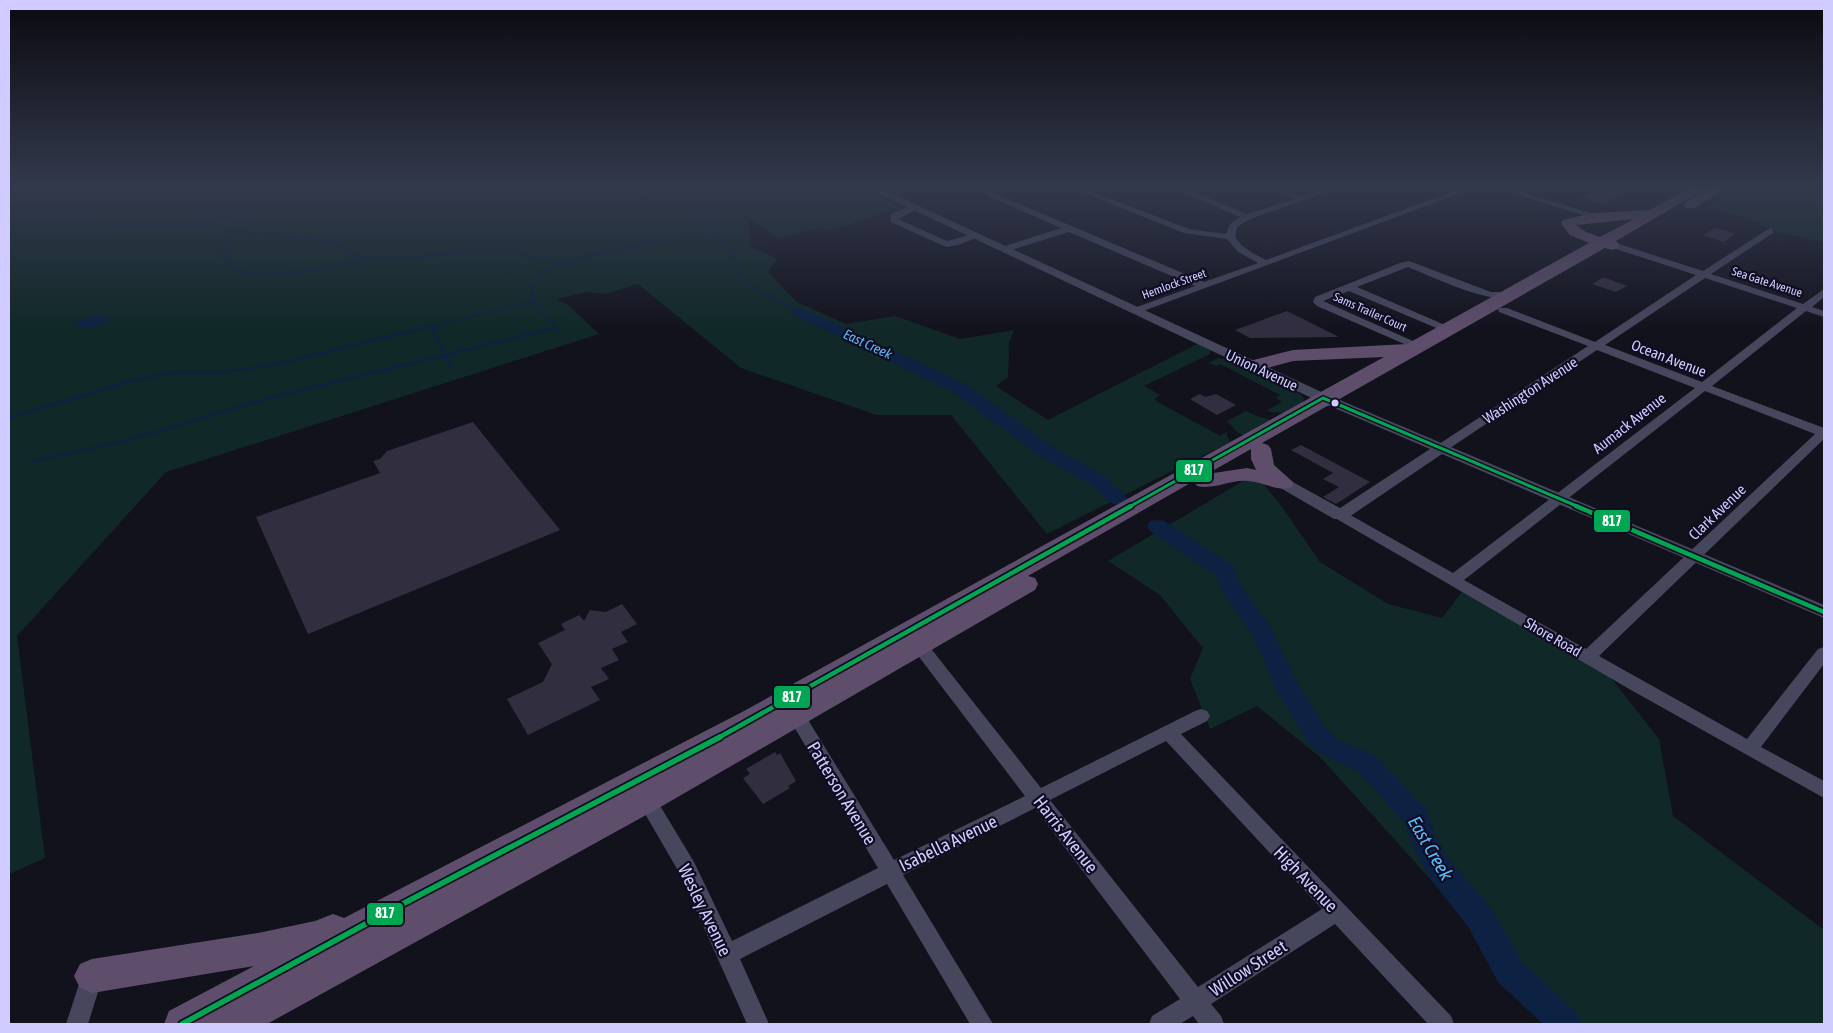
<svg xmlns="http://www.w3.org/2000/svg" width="1833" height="1033" font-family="'Asap Condensed',sans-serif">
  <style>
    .green { fill: #102827 }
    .water { fill: #0d2242 }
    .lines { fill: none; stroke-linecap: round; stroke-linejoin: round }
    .stream-far1 { stroke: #0d2242; stroke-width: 2 }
    .stream { stroke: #0d2242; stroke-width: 2.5 }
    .river { fill: #0d2242; fill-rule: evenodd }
    .building { fill: #302e3f }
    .minor { fill: #46465d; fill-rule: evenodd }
    .tertiary { fill: #46465d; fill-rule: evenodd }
    .trunk { fill: #5e4e6c; fill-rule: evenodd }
    .bus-1-far2-casing { stroke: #0f0d21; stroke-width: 6 }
    .bus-1-far1-casing { stroke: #0f0d21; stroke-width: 8 }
    .bus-1-casing { stroke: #0f0d21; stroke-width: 9 }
    .bus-1-far2 { stroke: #00a651; stroke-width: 3 }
    .bus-1-far1 { stroke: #00a651; stroke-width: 4.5 }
    .bus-1 { stroke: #00a651; stroke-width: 5.5 }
    .bus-dot { fill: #d0ccff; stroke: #0f0d21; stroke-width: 2 }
    .labels { text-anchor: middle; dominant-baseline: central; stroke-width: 4.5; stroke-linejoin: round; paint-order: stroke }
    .far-street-label { font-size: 12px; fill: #d0ccff; stroke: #0f0d21 }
    .far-water-label { font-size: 14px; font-style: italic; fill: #5abbff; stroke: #0f0d21 }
    .street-label { font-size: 15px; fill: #d0ccff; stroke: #0f0d21 }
    .near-street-label { font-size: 18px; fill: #d0ccff; stroke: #0f0d21 }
    .near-water-label { font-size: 19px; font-style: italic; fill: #5abbff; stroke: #0f0d21 }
    .line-badge { stroke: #0f0d21; stroke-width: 2 }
    .badge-label { font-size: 14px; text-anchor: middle; font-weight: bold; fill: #fff }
  </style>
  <rect width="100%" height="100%" fill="#12121d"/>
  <g class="green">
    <path d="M9 187H857L896 205V209L828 231 820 227 780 239 747 218 752 247 777 259 768 272 797 302 846 324 895 316 960 339 1014 330 1009 343 1008 377 996 386 1048 420 1197 344 1210 350V354L1144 386 1160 395 1155 398 1156 401 1220 436 1226 432 1230 442 1047 534 951 415H877L741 368 638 284 605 294 586 292 557 299 568 305 599 334 166 472 17 636 45 858 9 874Z"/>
    <path d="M1739 187 1824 188V242L1774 232 1758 222 1707 207Z"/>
    <path d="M1217 358 1225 359 1300 394 1304 398 1303 402 1284 413 1269 412 1267 410 1282 402 1276 398 1280 395 1220 364 1216 366 1209 363Z"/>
    <path d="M1246 411 1257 416 1271 420 1244 435 1238 433 1227 421Z"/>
    <path d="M1255 474 1280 504 1320 562 1388 604 1442 618 1465 588 1600 664 1659 739 1673 816 1824 930V1024H1561L1321 758 1257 706 1210 729 1190 679 1203 648 1160 595 1108 561Z"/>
  </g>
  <path class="water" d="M99 316 107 317 110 320C103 328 84 329 74 325L83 319Z"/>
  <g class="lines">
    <g class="stream-far1">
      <path d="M233 187 295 194 423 187"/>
      <path d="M589 187 709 212 717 187"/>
      <path d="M778 187 758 199 709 212 710 223 719 230 717 237 729 248 740 273 747 282 760 292 798 312"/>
      <path d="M9 221 186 226"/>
      <path d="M192 225 231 217 295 194"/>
      <path d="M185 226 322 240 340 246 350 254 368 259 413 258 463 251 500 249 512 251 537 260 567 263"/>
      <path d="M233 231 224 246 223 256C225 259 227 263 230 266 251 285 338 266 365 259"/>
      <path d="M426 328 534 301"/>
      <path d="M555 328 534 301 532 286 540 274 554 267 591 255 680 236 717 237"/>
    </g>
    <g class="stream">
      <path d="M554 326 560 334"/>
      <path d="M432 328 452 369"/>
      <path d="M9 418 131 381 169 373 226 372 283 363 431 326"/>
      <path d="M30 462 129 440 258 401 555 328"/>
    </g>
    <g class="river">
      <path d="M1731 187H1762C1753 198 1740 197 1727 194L1725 191Z"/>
      <path d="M1803 187 1824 188V196L1805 190Z"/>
      <path d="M798 307 964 383 1051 446 1104 476 1128 499 1125 503 1118 505 1111 503 1090 484 1037 454 952 391 793 315 790 312 793 309Z"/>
      <path d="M1157 520 1164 521 1233 566 1241 586 1270 626 1300 688 1326 728 1333 736 1345 743 1375 755 1426 809 1437 838 1449 859 1491 908 1520 960 1577 1013 1582 1024H1543L1498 982 1469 928 1429 877 1411 842 1405 823 1357 771 1327 757 1315 750 1308 742 1278 692 1252 635 1220 588 1216 575 1150 531 1147 526 1150 521Z"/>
    </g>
  </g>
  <g class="building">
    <path d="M1603 187H1636L1602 204 1581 197Z"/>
    <path d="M1716 228 1735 234 1724 242 1702 235Z"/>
    <path d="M1602 278H1606L1627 286 1616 292 1592 284Z"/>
    <path d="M1287 311 1339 337 1250 338 1235 330Z"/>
    <path d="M1200 394 1205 397 1216 394 1236 405 1217 415 1190 399Z"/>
    <path d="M473 422 560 530 308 634 256 517 380 473 373 461 380 459 387 451Z"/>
    <path d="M1301 445 1370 482 1336 504 1323 497 1339 487 1323 479 1333 473 1291 450Z"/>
    <path d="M622 604 637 624 621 632 628 642 612 649 619 660 601 668 609 679 591 687 600 700 528 735 507 699 543 682 552 664 538 643 565 630 561 624 579 615 584 621 590 610 606 612Z"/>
    <path d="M775 752 777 755 780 753 796 781 788 786 790 788 763 804 743 778 750 774 746 769Z"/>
  </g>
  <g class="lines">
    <g class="minor">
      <path d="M968 187H979L1204 282 1258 263 1237 251 1227 239 1184 233 1069 187H1080L1189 229 1226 234 1230 224 1240 217 1170 187H1181L1247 214 1295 199 1270 187H1281L1303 196 1330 187H1342L1250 219 1237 227 1235 237C1242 248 1254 254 1266 260L1465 187H1477L1138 313 1133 310 1134 308 1195 286 1069 232 1008 251H1002V247L1061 228Z"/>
      <path d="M1494 187H1507L1602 217 1595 219Z"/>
      <path d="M914 204 918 207 917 209 898 219 947 241 976 233 981 236 958 245 946 247 891 222V214Z"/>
      <path d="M1770 228 1773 229V233L1711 274 1803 304 1824 289V297L1812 307 1824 311V317L1806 311 1712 386 1824 428V439L1599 656 1747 739 1818 649 1824 647V664L1761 747 1824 781V798L1631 690 1335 518 1333 515 1335 512H1345L1453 573 1695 388 1597 350 1444 452H1436L1434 449 1436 446 1588 346 1499 312 1498 310 1499 308H1507L1595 342 1696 275 1613 248V244H1619L1703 271ZM1705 278 1797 308 1702 382 1605 345ZM1705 391 1815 434 1586 649 1464 580Z"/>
      <path d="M1409 261 1491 292H1510L1515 295C1499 309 1428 275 1408 267L1357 287 1452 328 1453 330 1452 332 1448 333 1349 291 1323 301 1422 345 1423 347 1418 350 1317 306 1313 302 1315 297 1400 263Z"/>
      <path d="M919 639 925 641 1041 788 1195 711 1201 709 1207 711 1210 716 1207 721 1181 734 1451 1016 1454 1024H1428L1335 924 1211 1004 1221 1016 1224 1024H1199L1193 1016 1180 1024H1149L1152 1016 1180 999 1035 808 903 875 993 1024H970L887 884 740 959 769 1024H747L680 874 637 800 639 794 646 792 653 794 694 862 732 941 878 868 790 720 787 715 790 710 796 708 802 710 894 860 1025 796 913 649 911 645 913 641ZM1166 741 1322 909 1198 987 1050 800Z"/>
      <path d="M92 966 100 969 103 976 88 1024H66L84 969Z"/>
    </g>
    <path class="tertiary" d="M865 187H878L1328 395 1824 605V618L1442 454 1346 519H1334L1277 486 1275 483 1277 480H1289L1340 508 1430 449 1318 401Z"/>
    <g class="trunk">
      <path d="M1691 187H1708L1616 241 1620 245 1617 248 1612 250 1605 248 1262 443 1268 445 1271 449 1274 465 1294 483 1291 488C1276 491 1263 482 1248 481 1231 479 1215 490 1197 486L1194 481 1028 576 1035 578 1038 584 1035 590 657 809 267 1024H164L169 1011 254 966 92 993 80 988 74 976 80 964 92 959 258 933 315 921 333 914 344 918 744 711 1384 357 1293 361 1253 372 1246 370 1244 366 1246 362 1293 350 1407 344 1589 243 1570 235 1561 223 1563 220 1592 213 1650 210ZM1634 219 1600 237 1586 232 1576 225ZM1251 449V459L1256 470 1247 468 1207 474Z"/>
      <path d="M1711 187H1728L1695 208H1685L1683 205 1685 202Z"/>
    </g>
    <defs>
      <path id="bus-1-far2" d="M1129 507 1323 398 1579 507"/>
      <g id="bus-1-far1">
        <path d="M1576 506 1824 612"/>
        <path d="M718 738 1131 506"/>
      </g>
      <path id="bus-1" d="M182 1024 393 909 720 737"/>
    </defs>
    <use href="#bus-1-far2" class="bus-1-far2-casing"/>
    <use href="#bus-1-far1" class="bus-1-far1-casing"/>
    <use href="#bus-1" class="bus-1-casing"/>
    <use href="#bus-1-far2" class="bus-1-far2"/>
    <use href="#bus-1-far1" class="bus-1-far1"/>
    <use href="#bus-1" class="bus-1"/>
  </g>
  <linearGradient id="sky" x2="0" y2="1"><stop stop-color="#0a0a10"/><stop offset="0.56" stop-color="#33394c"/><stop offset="1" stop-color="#33394c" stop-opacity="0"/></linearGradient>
  <rect width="1833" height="332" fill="url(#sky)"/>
  <circle class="bus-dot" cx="1335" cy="403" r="4.5"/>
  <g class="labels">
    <g class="far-street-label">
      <text transform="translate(1767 282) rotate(18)">Sea Gate Avenue</text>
      <text transform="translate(1174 284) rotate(-20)">Hemlock Street</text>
      <text transform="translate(1370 312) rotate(24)">Sams Trailer Court</text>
    </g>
    <g class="far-water-label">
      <text transform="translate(868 344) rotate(25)">East Creek</text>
    </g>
    <g class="street-label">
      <text transform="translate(1669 358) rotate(21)">Ocean Avenue</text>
      <text transform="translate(1262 370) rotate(25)">Union Avenue</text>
      <text transform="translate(1530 390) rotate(-33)">Washington Avenue</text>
      <text transform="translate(1629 423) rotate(-38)">Aumack Avenue</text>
      <text transform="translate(1717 512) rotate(-44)">Clark Avenue</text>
      <text transform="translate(1553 637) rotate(30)">Shore Road</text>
    </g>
    <g class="near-street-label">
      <text transform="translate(842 793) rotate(59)">Patterson Avenue</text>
      <text transform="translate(1066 834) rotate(52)">Harris Avenue</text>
      <text transform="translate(948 843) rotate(-26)">Isabella Avenue</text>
      <text transform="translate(1306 879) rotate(46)">High Avenue</text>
      <text transform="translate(705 910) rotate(64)">Wesley Avenue</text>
      <text transform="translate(1248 968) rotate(-33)">Willow Street</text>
    </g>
    <g class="near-water-label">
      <text transform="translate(1431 848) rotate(60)">East Creek</text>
    </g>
  </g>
  <g class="line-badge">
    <rect x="1175" y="459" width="38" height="24" rx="5" fill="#00a651"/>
    <rect x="1593" y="509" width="38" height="24" rx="5" fill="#00a651"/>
    <rect x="773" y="685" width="38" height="24" rx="5" fill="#00a651"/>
    <rect x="366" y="902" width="38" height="24" rx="5" fill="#00a651"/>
  </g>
  <g class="badge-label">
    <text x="1194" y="475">817</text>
    <text x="1612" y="526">817</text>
    <text x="792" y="702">817</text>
    <text x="385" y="918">817</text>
  </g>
  <rect width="1833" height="1033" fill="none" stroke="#d0ccff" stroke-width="20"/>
</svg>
